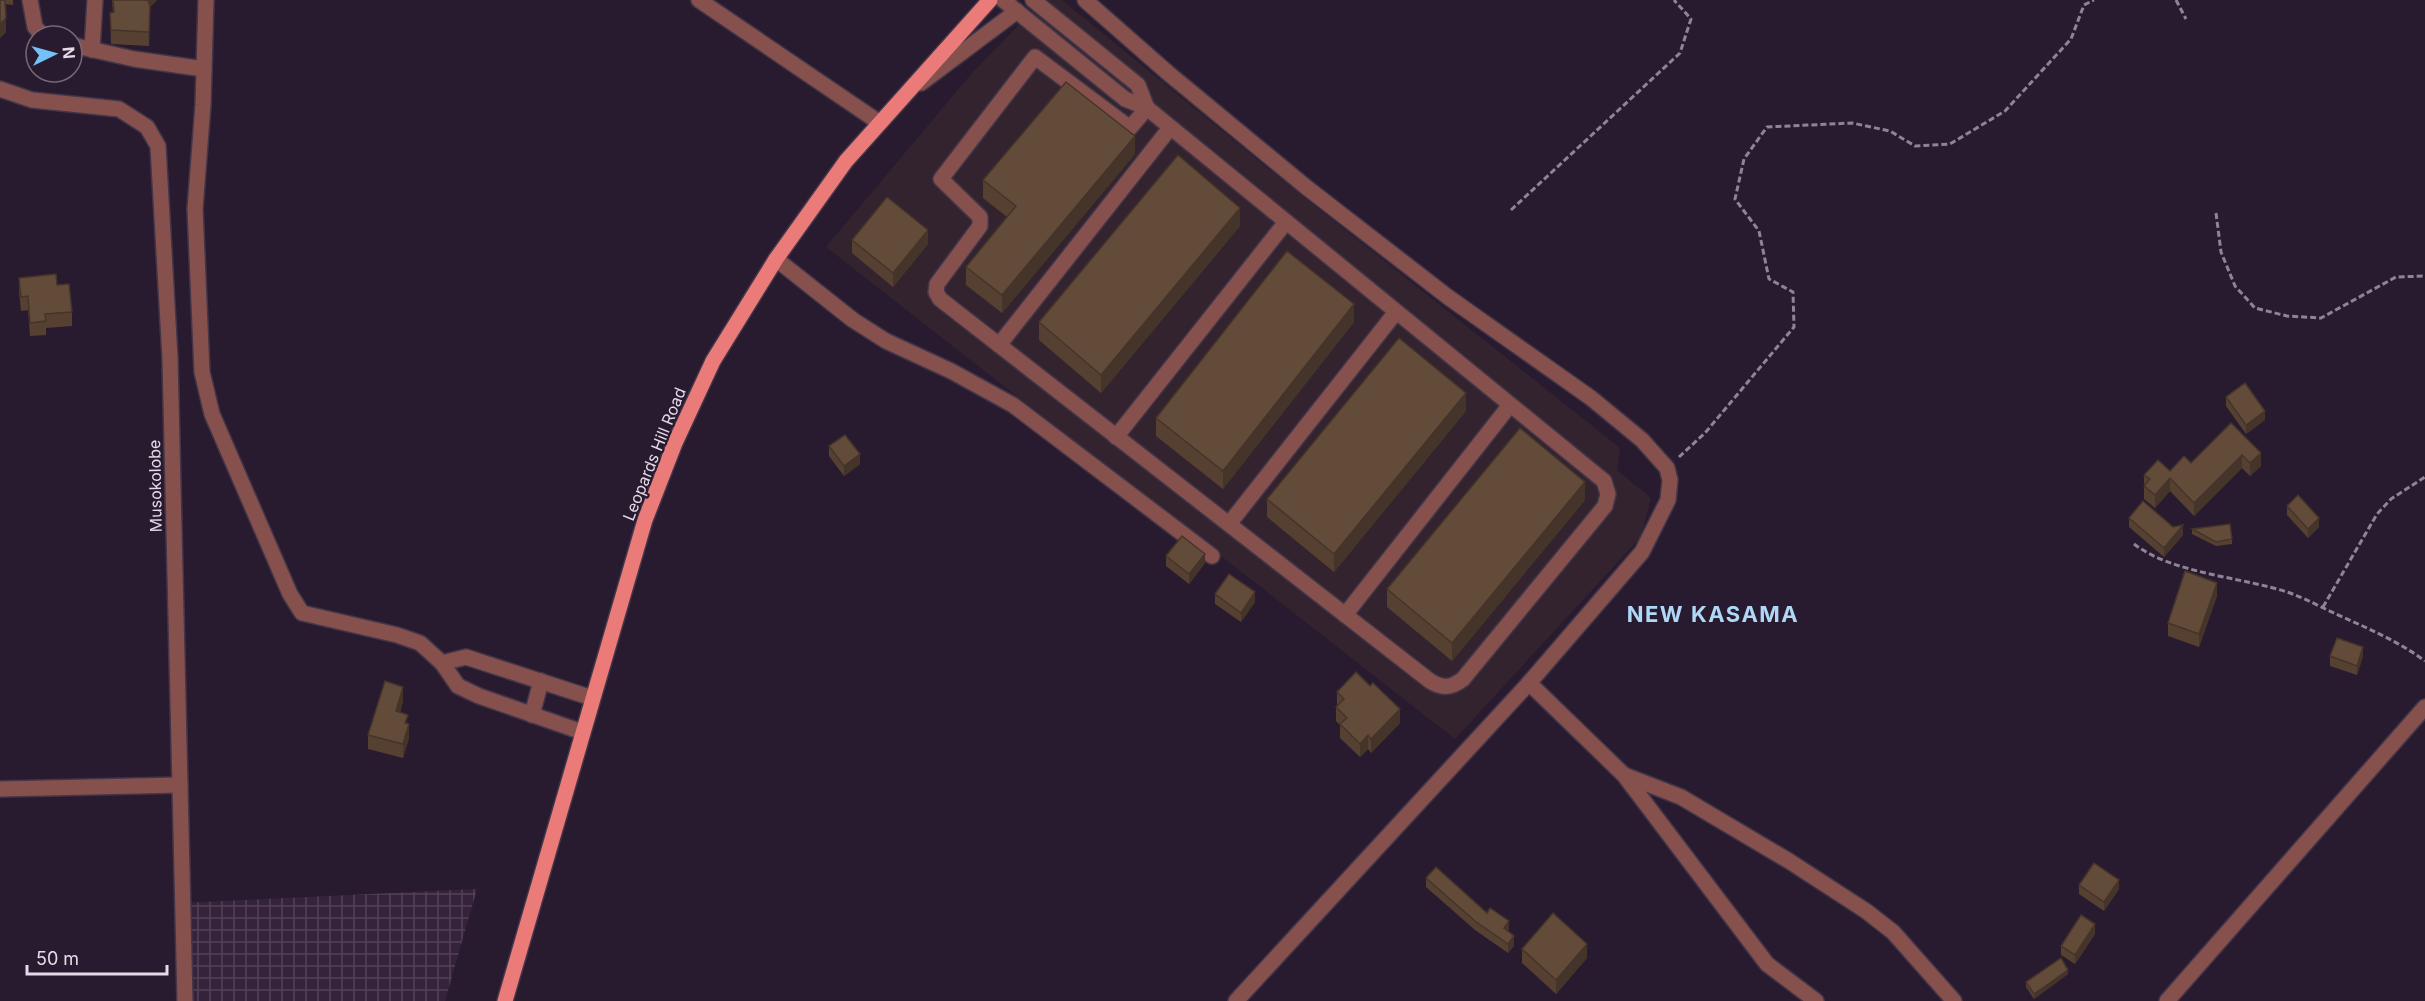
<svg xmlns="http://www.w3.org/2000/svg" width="2425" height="1001" font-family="Inter,sans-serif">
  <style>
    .commercial { fill: #33232e }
    .industrial { fill: url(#industrial-grid) }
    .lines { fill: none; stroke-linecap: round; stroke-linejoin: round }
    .minor-casing { stroke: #433649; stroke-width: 18 }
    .major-casing { stroke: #433649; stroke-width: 18 }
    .path { stroke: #8f8494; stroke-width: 3; stroke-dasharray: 6 3; stroke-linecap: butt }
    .minor { stroke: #86504d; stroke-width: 15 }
    .major { stroke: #eb7b78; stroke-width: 15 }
    .wall { fill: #554032 }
    .shaded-wall { fill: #453429 }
    .building { fill: #634b3a; stroke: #453429; stroke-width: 1.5 }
    .labels { text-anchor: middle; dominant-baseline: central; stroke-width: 4.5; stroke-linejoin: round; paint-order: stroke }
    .street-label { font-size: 16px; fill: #e4dbe8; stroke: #291b2f }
    .district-label { font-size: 22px; font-weight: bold; letter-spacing: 1.5px; fill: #afd8f6; stroke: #291b2f }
  </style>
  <defs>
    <pattern id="industrial-grid" width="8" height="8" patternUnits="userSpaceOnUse" patternTransform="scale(1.5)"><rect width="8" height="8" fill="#35223b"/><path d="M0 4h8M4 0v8" fill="none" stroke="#524257"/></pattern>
  </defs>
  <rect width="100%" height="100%" fill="#291b2f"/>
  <path class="commercial" d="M1043 0H1062L1280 178 1620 448 1617 470 1651 498 1641 537 1455 739 826 247 972 73Z"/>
  <path class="industrial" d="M477 889 445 1001H185L181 903Z"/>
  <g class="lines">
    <defs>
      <g id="minor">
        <path d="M30 0 35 27 43 36"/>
        <path d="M206 0 203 105 195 209 202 372 212 414 290 594 302 613 397 635 420 643 442 663 458 686 479 696 582 732"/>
        <path d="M699 0 880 123"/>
        <path d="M1003 0 1125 99 1147 108 1604 481 1608 494 1605 506 1463 679C1451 688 1443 689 1430 681L940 299 936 292 937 284 980 226V217L941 179 1035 57 1130 128 1147 108"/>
        <path d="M1033 0 1138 85 1147 108"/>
        <path d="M1085 0 1168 73 1306 187 1448 297 1591 398 1642 440 1667 468 1670 480 1668 500 1642 552 1529 683 1236 1001"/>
        <path d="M72 45 134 59 204 69"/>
        <path d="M92 50 95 0"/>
        <path d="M921 83 1017 11"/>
        <path d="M0 89 32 100 119 109 147 127 158 146 170 358 185 1001"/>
        <path d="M776 259 853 320 886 341 951 371 1013 405 1212 556"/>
        <path d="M999 345 1170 128"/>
        <path d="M1116 437 1286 222"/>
        <path d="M1229 524 1396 312"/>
        <path d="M1345 615 1510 405"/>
        <path d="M442 663 466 657 592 698"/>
        <path d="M1529 683 1624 775 1767 964 1816 1001"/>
        <path d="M532 715 541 681"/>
        <path d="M1624 775 1681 797 1789 861 1866 911 1893 932 1954 1001"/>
        <path d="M0 789 180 785"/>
        <path d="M2167 1001 2425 707"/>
      </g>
      <path id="major" d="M505 1001 645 520 675 443 713 361 776 259 846 161 990 0"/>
    </defs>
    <use href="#minor" class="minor-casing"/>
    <use href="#major" class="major-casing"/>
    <g class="path">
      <path d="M2176 0 2186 19"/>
      <path d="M1511 210 1680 53 1691 19 1674 0"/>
      <path d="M2216 213 2221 252 2235 286 2255 308 2287 316 2321 318 2396 277 2425 276"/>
      <path d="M1679 457 1705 433 1794 327 1793 292 1769 279 1759 231 1735 199 1744 159 1767 127 1852 123 1890 131 1915 146 1950 144 2005 111 2071 39 2084 5 2094 0"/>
      <path d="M2134 544C2173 574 2243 577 2290 593 2306 599 2321 607 2336 614 2367 628 2398 641 2425 661"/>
      <path d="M2323 607 2377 514 2391 499 2425 477"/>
    </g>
    <use href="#minor" class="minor"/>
    <use href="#major" class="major"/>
  </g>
  <g class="wall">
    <path d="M0 0H13V5L5 4 6 32 0 38Z"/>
    <path d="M112 0H157L150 7 149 46 111 44 110 13 113 12Z"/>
    <path d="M1135 154 1002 313 966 285V267L1007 217 983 198V180Z"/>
    <path d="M1240 226 1101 393 1039 340V322Z"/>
    <path d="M852 240 928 244 893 287 852 253Z"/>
    <path d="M19 278 57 285 72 312V326L46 328V335L30 336 28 310 21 311 19 292Z"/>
    <path d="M1354 322 1223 489 1156 436V418Z"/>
    <path d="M2226 397 2265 420 2246 434 2226 406Z"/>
    <path d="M1466 411 1334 572 1267 517V499Z"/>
    <path d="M2231 423 2261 466 2250 476 2242 468 2194 516 2170 491 2155 508 2144 499V475L2170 471 2191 463Z"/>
    <path d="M829 446 860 464 844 476 829 456Z"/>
    <path d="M1585 500 1452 661 1387 607V589Z"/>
    <path d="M2287 506 2319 527 2308 538 2287 515Z"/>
    <path d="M2129 518 2183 535 2164 557 2129 527Z"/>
    <path d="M2192 529 2232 539V544L2216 546 2192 534Z"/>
    <path d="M1166 556 1205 563 1189 584 1166 566Z"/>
    <path d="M1215 594 1255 602 1241 622 1215 604Z"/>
    <path d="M2217 596 2199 647 2168 636V623Z"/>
    <path d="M2330 656H2363L2357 675 2330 666Z"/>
    <path d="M1337 692 1400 723 1371 753 1368 749 1360 757 1340 738V725L1336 721V707L1337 706Z"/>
    <path d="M403 701 400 713 408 724 409 738 403 758 368 749V735Z"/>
    <path d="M1426 878 1487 913 1509 930 1508 931 1514 946 1508 953 1475 930 1426 887Z"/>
    <path d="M2079 885 2119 889 2104 911 2079 894Z"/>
    <path d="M2095 934 2075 964 2061 955V946Z"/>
    <path d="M1522 949 1587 958 1556 994 1522 963Z"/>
    <path d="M2068 974 2034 999 2026 987V982Z"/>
  </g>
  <g class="shaded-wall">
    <path d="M147 0H157L150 7 149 46Z"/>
    <path d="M6 18V32L0 38V24Z"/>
    <path d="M1135 136V154L1002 313V295Z"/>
    <path d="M1240 208V226L1101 393V375Z"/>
    <path d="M928 230V244L893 287V273Z"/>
    <path d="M1354 304V322L1223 489V471Z"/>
    <path d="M1466 393V411L1334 572V554Z"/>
    <path d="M2265 411V420L2246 434V425Z"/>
    <path d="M2261 453V466L2250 476V463Z"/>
    <path d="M860 454V464L844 476V466Z"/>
    <path d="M2242 455V468L2194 516V503Z"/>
    <path d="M2170 478V491L2155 508V495Z"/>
    <path d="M1585 482V500L1452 661V643Z"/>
    <path d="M2319 518V527L2308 538V529Z"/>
    <path d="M2183 525V535L2164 557V548Z"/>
    <path d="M1205 554V563L1189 584V574Z"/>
    <path d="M2217 583V596L2199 647V634Z"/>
    <path d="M1255 592V602L1241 622V613Z"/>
    <path d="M2363 647V656L2357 675V666Z"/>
    <path d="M403 687V701L396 725V711Z"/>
    <path d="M1400 709V723L1371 753V739Z"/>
    <path d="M409 724V738L403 758V744Z"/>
    <path d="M1368 735V749L1360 757V744Z"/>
    <path d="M2119 880V889L2104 911V902Z"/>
    <path d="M1509 921V930L1504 937V928Z"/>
    <path d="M2095 924V934L2075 964V955Z"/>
    <path d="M1514 936V946L1508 953V944Z"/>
    <path d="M1587 944V958L1556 994V980Z"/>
    <path d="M2068 970V974L2034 999V994Z"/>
  </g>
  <g class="building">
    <path d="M0 0H5L6 18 0 24Z"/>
    <path d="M113 0H148L150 6 149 32 111 30 110 13 114 12Z"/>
    <path d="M1066 82 1135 136 1002 295 966 267 1016 206 983 180Z"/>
    <path d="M1178 155 1240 208 1101 375 1039 322Z"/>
    <path d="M887 197 928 230 893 273 852 240Z"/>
    <path d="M1287 251 1354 304 1223 471 1156 418Z"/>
    <path d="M56 274 57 285 69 284 72 312 45 314 46 321 30 323 28 296 21 297 19 278Z"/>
    <path d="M1399 338 1466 393 1334 554 1267 499Z"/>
    <path d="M2245 383 2265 411 2246 425 2226 397Z"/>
    <path d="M2231 423 2261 453 2250 463 2242 455 2194 503 2170 478 2155 495 2144 486 2150 479 2144 475 2158 460 2170 471 2184 456 2191 463Z"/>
    <path d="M1520 428 1585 482 1452 643 1387 589Z"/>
    <path d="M845 435 860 454 844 466 829 446Z"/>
    <path d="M2298 495 2319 518 2308 529 2287 506Z"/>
    <path d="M2143 501 2173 527 2183 525 2164 548 2129 518Z"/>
    <path d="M2230 524 2232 539 2216 542 2192 529Z"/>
    <path d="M1182 536 1205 554 1189 574 1166 556Z"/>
    <path d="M2185 571 2217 583 2199 634 2168 623Z"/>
    <path d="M1229 574 1255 592 1241 613 1215 594Z"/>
    <path d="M2337 638 2363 647 2357 666 2330 656Z"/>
    <path d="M1356 672 1370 686 1373 683 1400 709 1371 739 1368 735 1360 744 1340 724 1347 718 1336 707 1344 699 1337 692Z"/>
    <path d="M385 681 403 687 396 711 408 715 405 723 409 724 403 744 368 735Z"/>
    <path d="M2094 863 2119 880 2104 902 2079 885Z"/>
    <path d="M1436 867 1487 913 1490 908 1509 921 1504 928 1514 936 1508 944 1475 921 1426 878Z"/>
    <path d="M1553 913 1587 944 1556 980 1522 949Z"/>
    <path d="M2081 915 2095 924 2075 955 2061 946Z"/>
    <path d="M2061 958 2068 970 2034 994 2026 982Z"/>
  </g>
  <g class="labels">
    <g class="street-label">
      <text transform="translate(654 454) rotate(-68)">Leopards Hill Road</text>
      <text transform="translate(155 486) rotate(-91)">Musokolobe</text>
    </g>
    <g class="district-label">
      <text x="1713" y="614">NEW KASAMA</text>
    </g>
  </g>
  <g transform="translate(54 54) rotate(85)"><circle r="28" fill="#291b2f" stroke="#746879" stroke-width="1.5"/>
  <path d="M0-4.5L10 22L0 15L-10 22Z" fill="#73c1f6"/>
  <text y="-9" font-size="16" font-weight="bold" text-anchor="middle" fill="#e4dbe8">N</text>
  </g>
  <path d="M27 965v9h140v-9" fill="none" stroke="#e4dbe8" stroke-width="3"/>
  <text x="36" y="965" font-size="18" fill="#e4dbe8" stroke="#291b2f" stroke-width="4.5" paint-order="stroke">50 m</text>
</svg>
